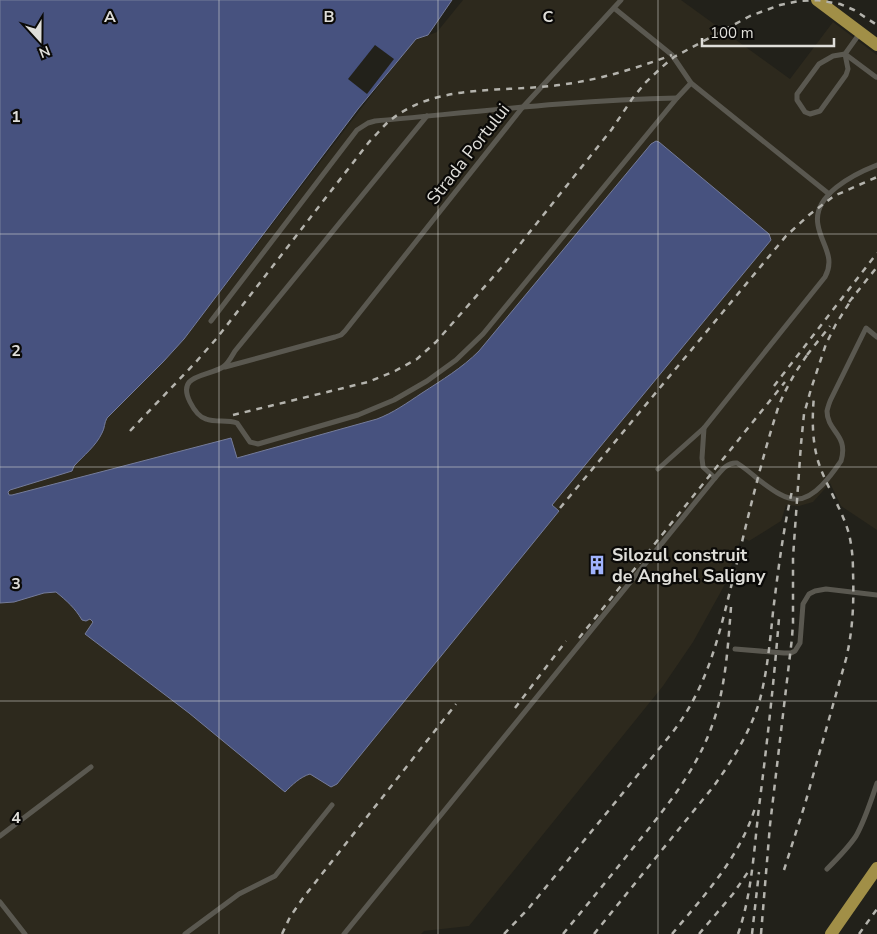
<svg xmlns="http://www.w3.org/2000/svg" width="877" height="934" font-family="'Nunito Sans',sans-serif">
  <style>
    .built { fill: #2d291d }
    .water { fill: #47527f; stroke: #757c9a }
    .pier { fill: #22211a }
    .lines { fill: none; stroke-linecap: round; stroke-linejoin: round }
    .service { stroke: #5a5850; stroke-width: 5 }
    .primary { stroke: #a18f47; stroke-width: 12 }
    .rail { stroke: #b4b3ad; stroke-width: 2.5; stroke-dasharray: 6 6; stroke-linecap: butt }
    .grid { fill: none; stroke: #dfded9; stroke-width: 1; stroke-opacity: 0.55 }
    .labels { text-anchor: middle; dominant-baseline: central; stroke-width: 4.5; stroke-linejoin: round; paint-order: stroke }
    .street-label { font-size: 18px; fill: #dfded9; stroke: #0b0a08 }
    .poi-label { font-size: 18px; font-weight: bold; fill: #dfded9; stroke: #0b0a08; text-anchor: start }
    .grid-label { font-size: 16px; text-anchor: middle; font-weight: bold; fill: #dfded9; stroke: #0b0a08; stroke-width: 4.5; stroke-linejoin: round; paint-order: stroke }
  </style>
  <rect width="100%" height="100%" fill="#22211a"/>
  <path class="built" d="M463 0H681L790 79 833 22 877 55V530L841 506 830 483 813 502 799 506 786 505 781 521 749 541 746 539H741L724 586 693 642 663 686 469 926 424 931 421 934H0V603L14 602 44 593 56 592 12 495H9L8 492 10 490 72 468 97 443 104 431 105 422 107 418 163 362 184 339 413 41 437 32Z"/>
  <path class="water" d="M0 0H452L428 35 416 39 358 109 184 339 163 362 107 418C104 423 105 428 102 433 96 446 84 455 74 466L72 471 10 490 8 492 9 495H12L231 438 237 458 377 419C393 413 407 403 422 393 442 380 462 368 479 351L651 144 656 141 659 142 769 234 771 240 552 505 559 511 337 784 331 787 310 774C300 777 292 785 285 792L189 713 85 634 93 622 90 619 86 621 82 620C75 608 67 601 56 592L44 593 14 602 0 603Z"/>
  <path class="pier" d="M375 45 394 59 367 94 348 79Z"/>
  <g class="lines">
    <g class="service">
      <path d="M614 8 672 55 691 83 829 194"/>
      <path d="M860 33 845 54 876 77"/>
      <path d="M845 54 848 69 846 75 820 111 810 114 805 112 797 100V94L819 64 833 56Z"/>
      <path d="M427 116 235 351C232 356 228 364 223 367 207 377 176 374 190 402 193 408 199 417 206 419 216 423 227 419 237 423L250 442 258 444 358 415 394 400 427 381 456 360 483 334 677 98 691 83"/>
      <path d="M211 321 357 130 368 123 375 121C475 112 576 100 677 98"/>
      <path d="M225 367 335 337 341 335 345 331 522 108 621 0"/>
      <path d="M704 428 702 458 703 467 715 478C721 471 727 462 737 463 745 468 752 474 759 480 769 487 784 500 797 499 815 499 832 474 841 461 849 434 827 432 827 411 828 407 829 403 831 399L866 328 877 337"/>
      <path d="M658 469 704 428 825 277C836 257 821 244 818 225 812 195 854 174 877 165"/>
      <path d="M735 649 784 653H791L795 651 800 643 803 604 809 594 815 591 826 589 877 595"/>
      <path d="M0 836 91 767"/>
      <path d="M827 869C837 859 848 848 856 836 865 820 871 801 877 783"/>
      <path d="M0 902 25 934"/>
      <path d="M185 934 239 894 275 876 332 805"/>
      <path d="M344 934 715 478"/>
    </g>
    <g class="primary">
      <path d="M817 0 877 45"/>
      <path d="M831 934 877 868"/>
    </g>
    <g class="rail">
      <path d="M849 302 877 267"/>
      <path d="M807 355 830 326"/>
      <path d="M774 386 877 253"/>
      <path d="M233 415 368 382 395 371 417 359 436 342 501 268 612 129 632 99 645 83 662 67 674 57 750 16 780 5 799 1 817 0 840 4 854 10 877 25"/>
      <path d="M130 431 195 363 217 338 369 142C375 136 381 129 387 123 434 82 502 93 559 85 599 80 634 69 672 55"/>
      <path d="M560 508 786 236 809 215 834 196 877 177"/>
      <path d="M579 638 785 382"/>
      <path d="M515 708 566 641"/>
      <path d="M784 870 805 804 846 659C853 630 854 602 853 572 853 559 852 547 849 534 842 509 826 486 818 461 812 440 812 418 814 396"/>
      <path d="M282 934 290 917 303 898 456 704"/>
      <path d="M504 934 528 909 672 733C710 684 720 630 735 571 748 517 761 461 778 408 786 387 797 369 810 351"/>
      <path d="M563 934C587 905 610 877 633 848 665 809 698 769 714 720 726 684 728 645 731 607"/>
      <path d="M594 934 713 787C732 761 749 734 759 703 767 674 770 642 773 612 778 571 783 531 792 491"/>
      <path d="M672 934C704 896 740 857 755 808"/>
      <path d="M699 934 733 894 750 869"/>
      <path d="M738 934C752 894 754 849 759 807 767 744 774 681 779 618"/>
      <path d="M752 934 759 872"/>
      <path d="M761 934 770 825 792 638 793 623V557L801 444 804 414 811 389 826 344 836 324 853 297"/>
      <path d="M859 934 877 909"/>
    </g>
  </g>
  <path class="grid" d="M219 0V934M438 0V934M658 0V934M0 234H877M0 467H877M0 701H877"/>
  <defs>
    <symbol id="building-bare" viewBox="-9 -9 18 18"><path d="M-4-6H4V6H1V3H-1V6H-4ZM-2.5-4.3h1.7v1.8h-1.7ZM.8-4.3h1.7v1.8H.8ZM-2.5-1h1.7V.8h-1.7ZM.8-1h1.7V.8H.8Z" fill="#a0b3fd" stroke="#0b0a08" stroke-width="2.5" paint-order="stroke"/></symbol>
  </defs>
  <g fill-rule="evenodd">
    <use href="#building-bare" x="583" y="551" width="28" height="28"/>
  </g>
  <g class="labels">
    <g class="street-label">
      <text transform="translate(468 154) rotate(-52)">Strada Portului</text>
    </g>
    <g class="poi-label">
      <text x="612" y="555">Silozul construit<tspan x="612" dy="21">de Anghel Saligny</tspan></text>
    </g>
  </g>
  <g class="grid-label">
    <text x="110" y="22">A</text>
    <text x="329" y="22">B</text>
    <text x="548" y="22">C</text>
    <text x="16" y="122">1</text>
    <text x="16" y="356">2</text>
    <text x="16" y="589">3</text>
    <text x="16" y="823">4</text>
  </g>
  <g transform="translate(40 40) rotate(159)" stroke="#0b0a08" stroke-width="4" paint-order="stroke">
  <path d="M0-4L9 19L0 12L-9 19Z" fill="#dfded9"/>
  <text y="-8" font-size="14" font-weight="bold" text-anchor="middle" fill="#dfded9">N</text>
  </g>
  <path d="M702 38v8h132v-8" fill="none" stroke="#dfded9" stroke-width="2.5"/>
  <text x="710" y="38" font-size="15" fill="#dfded9" stroke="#0b0a08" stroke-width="4" paint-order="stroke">100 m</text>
</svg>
